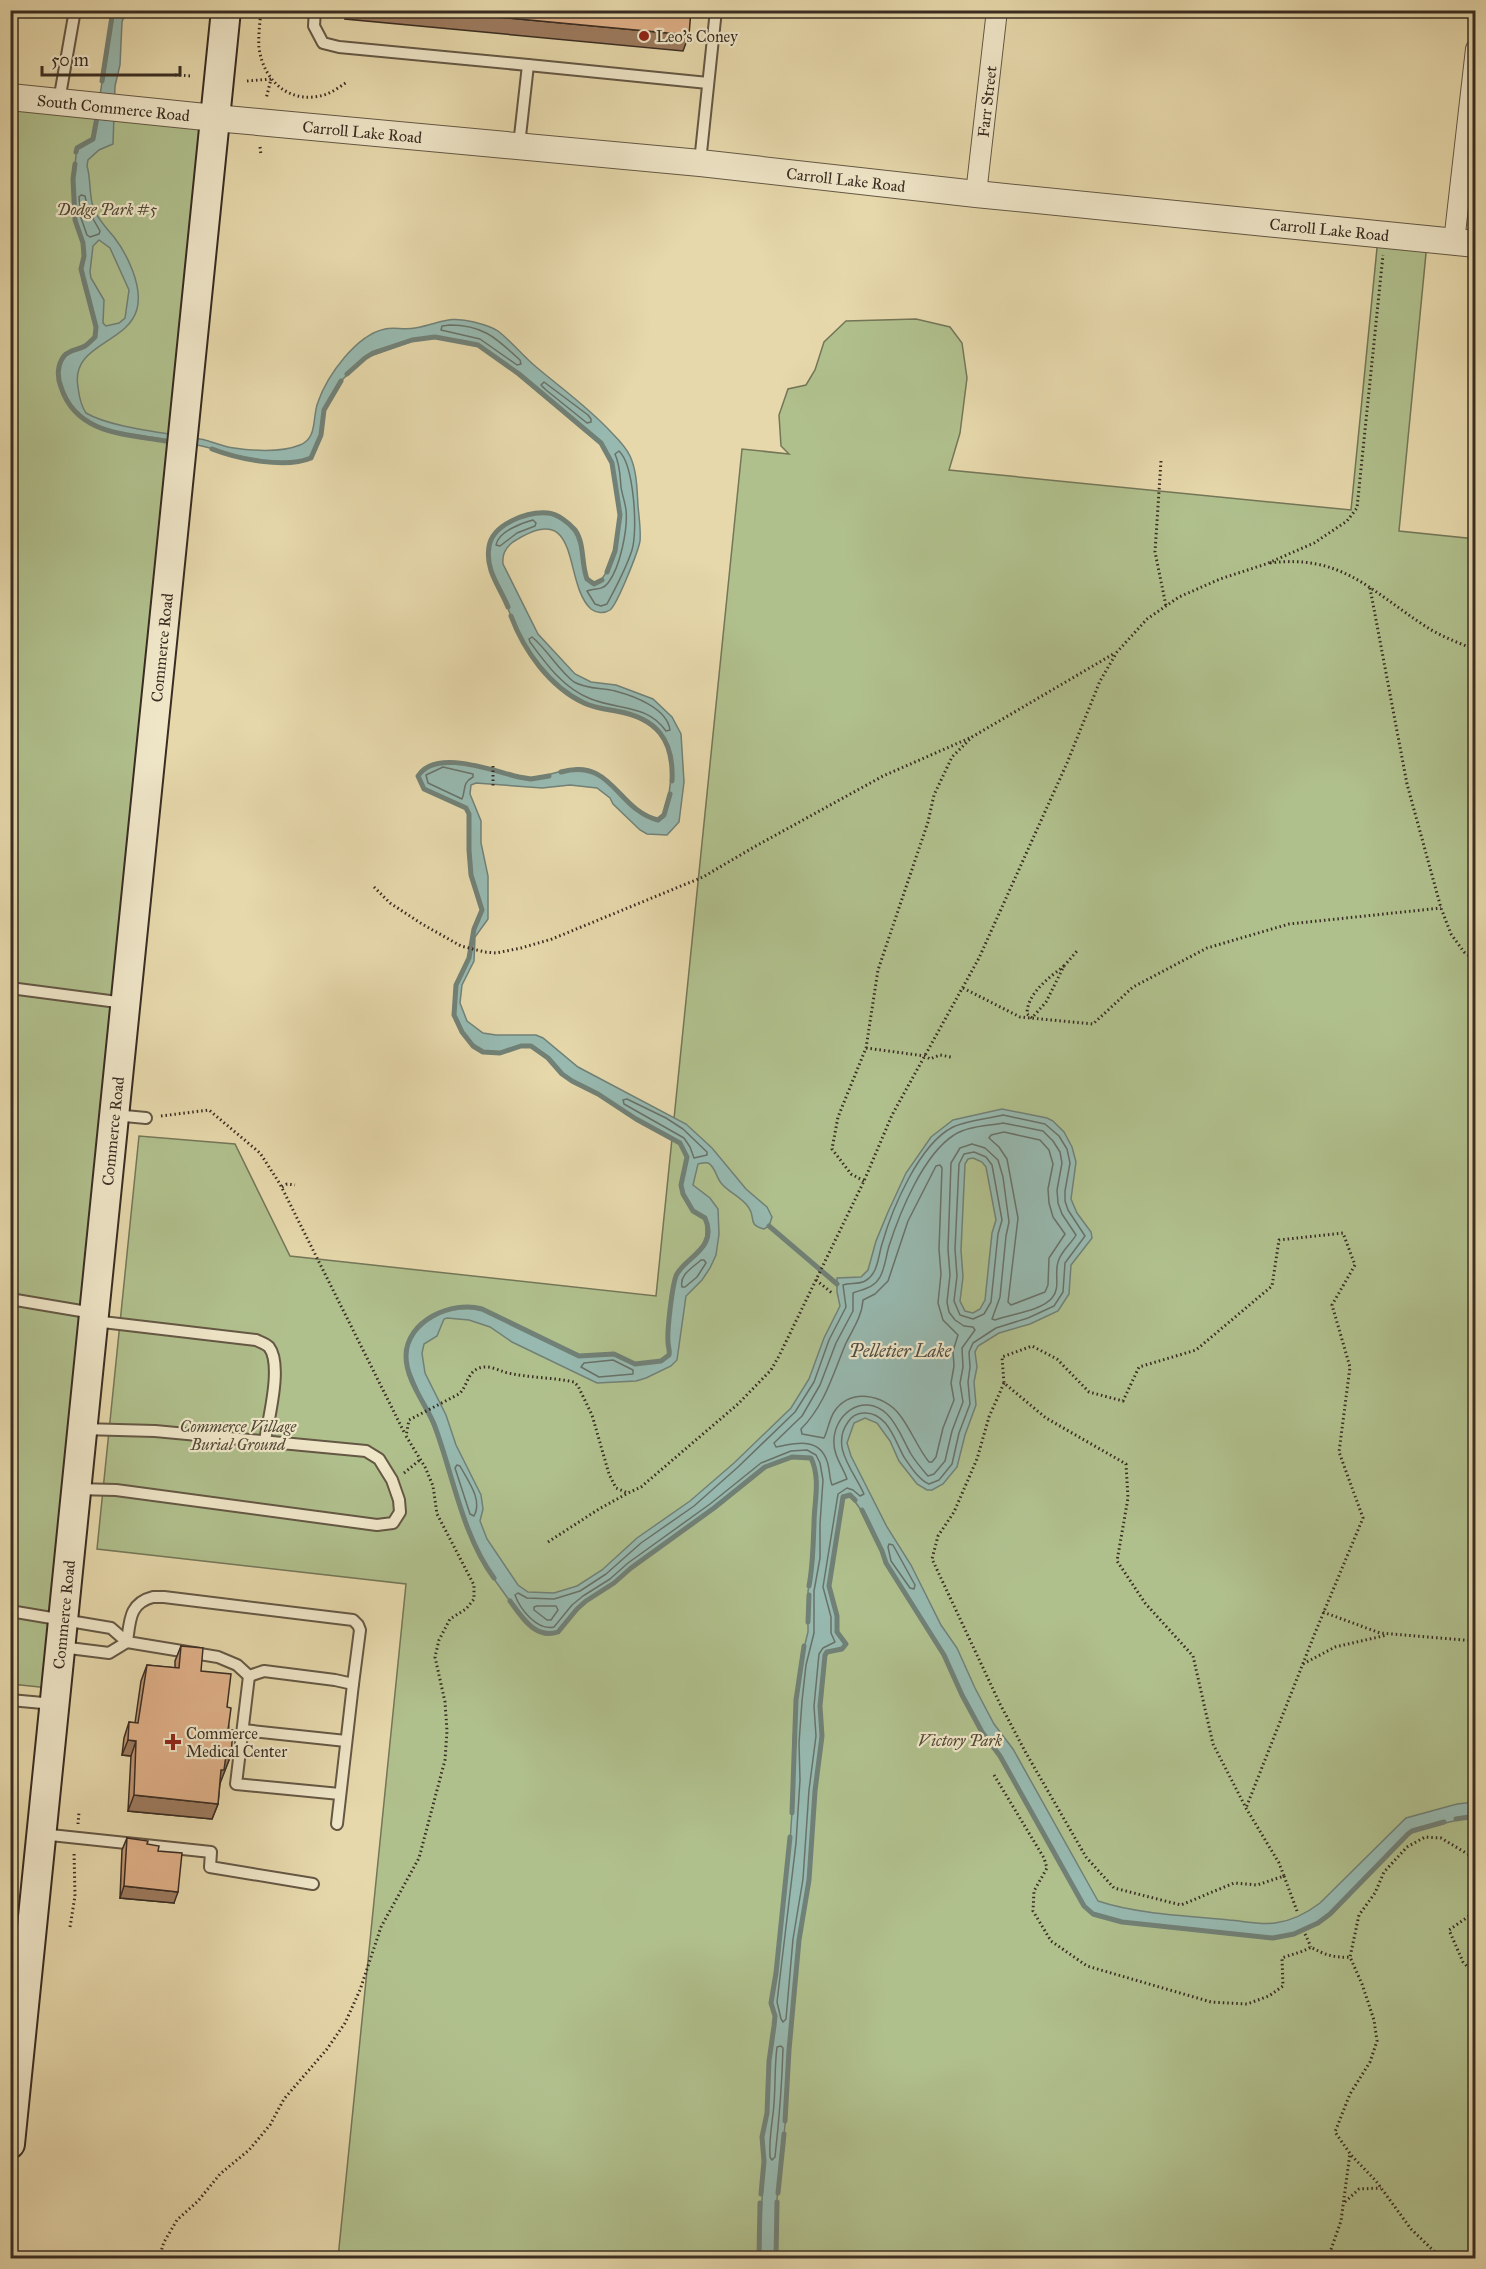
<svg xmlns="http://www.w3.org/2000/svg" width="1486" height="2269" font-family="'IM FELL Great Primer',serif">
  <style>
    .green { fill: #b0c08d; stroke: #747658; stroke-width: 1.5 }
    .water { fill: #97b9b0; stroke: #718177; stroke-width: 1.5; fill-rule: evenodd }
    .lines { fill: none; stroke-linecap: round; stroke-linejoin: round }
    .shore { stroke: #687269; stroke-width: 1.5 }
    .stream { stroke: #718177; stroke-width: 5 }
    .service-casing { stroke: #645744; stroke-width: 14 }
    .minor-casing { stroke: #645744; stroke-width: 22 }
    .tertiary-casing { stroke: #645744; stroke-width: 28 }
    .secondary-casing { stroke: #392c22; stroke-width: 32 }
    .path { stroke: #392c22; stroke-width: 3; stroke-dasharray: 1.5 3; stroke-linecap: butt }
    .service { stroke: #efe6c8; stroke-width: 10 }
    .minor { stroke: #efe6c8; stroke-width: 20 }
    .tertiary { stroke: #efe6c8; stroke-width: 26 }
    .secondary { stroke: #efe6c8; stroke-width: 28 }
    .wall { fill: #c19775; stroke: #392c22; stroke-width: 1.5 }
    .shaded-wall { fill: #9d7b5f; stroke: #392c22; stroke-width: 1.5 }
    .building { fill: #e0b088; stroke: #392c22; stroke-width: 1.5 }
    .poi-dot { fill: #8f2418; stroke: #efe6c8; stroke-width: 2 }
    .labels { text-anchor: middle; dominant-baseline: central; stroke-width: 4.5; stroke-linejoin: round; paint-order: stroke }
    .poi-label { font-size: 16px; fill: #392c22; stroke: #efe6c8; text-anchor: start }
    .street-label { font-size: 16px; fill: #392c22; stroke: #efe6c8 }
    .park-label { font-size: 16px; font-style: italic; fill: #514a37; stroke: #efe6c8 }
    .water-label { font-size: 18px; font-style: italic; fill: #504f46; stroke: #efe6c8 }
  </style>
  <rect width="100%" height="100%" fill="#e6d8ab"/>
  <filter id="stains"><feTurbulence type="fractalNoise" baseFrequency=".00333" numOctaves="4"/><feColorMatrix values="0 0 0 0 .2 0 0 0 0 .09 0 0 0 0 .02 0 0 0 .5 -.17"/></filter>
  <radialGradient id="worn" r=".72"><stop offset=".6" stop-color="#630" stop-opacity="0"/><stop offset="1" stop-color="#630" stop-opacity=".3"/></radialGradient>
  <g class="green">
    <path d="M11 97 213 121 49 1688 11 1684Z"/>
    <path d="M1378 238 1427 243 1399 531 1476 539 1475 2258H338L406 1584 97 1549 139 1136 235 1144 290 1256 656 1296 742 449 789 454 781 446 779 415 788 389 806 385 815 370 824 342 846 321 916 319 950 327 962 343 967 378 960 433 949 470 1351 510Z"/>
  </g>
  <path class="water" d="M113 11H126L122 22 120 65 115 86 113 144 99 150 88 160 87 166C91 179 89 194 93 207 97 218 106 228 114 237 127 254 143 286 137 309 128 344 70 344 78 387 79 396 81 406 86 413 111 428 169 433 200 439 212 441 222 447 234 448 255 451 280 453 300 445 318 438 312 417 318 402 327 376 356 335 385 329 394 327 405 330 415 328 440 324 447 315 474 322 482 324 491 326 498 331 511 341 522 355 535 366 561 388 588 407 611 432 618 439 626 447 630 456 637 471 637 489 638 506 639 517 641 530 640 541 638 552 617 605 610 610 604 614 596 613 591 609 562 583 583 496 513 542 505 548 502 555 503 564L538 634 575 674 591 682 616 685 653 699 672 717 681 734 684 782 679 822 667 835 647 834 640 830 613 804 610 798 597 788 570 785 542 788 476 783 471 785 470 794 481 821V843L488 876V919L475 937 474 961 462 985 460 1003 467 1021 483 1033 496 1035H536L543 1038 578 1067 686 1124 712 1148 746 1189 767 1207 772 1217 769 1226 764 1229C747 1225 756 1218 749 1208 742 1197 729 1193 721 1183 716 1177 715 1166 708 1163 704 1162 702 1163 698 1164L693 1185 710 1198 718 1209 719 1234 716 1255 710 1268 702 1280 686 1296 677 1360 671 1366 646 1378 636 1381 597 1383 512 1342 490 1327 469 1320 447 1318 444 1319 437 1336 424 1344 422 1353 425 1373 446 1415 456 1445 481 1495 483 1509 480 1521 487 1539 518 1585 528 1592 554 1593 577 1586 602 1570 637 1538 690 1501 734 1463 791 1408 809 1379 824 1338 840 1306 837 1292V1278L861 1277 868 1270 876 1241 888 1212 906 1173 931 1137 953 1120 1002 1109 1047 1118 1053 1121 1064 1132 1072 1147 1076 1162 1071 1199 1077 1213 1091 1232 1092 1238 1071 1265 1069 1294 1058 1311 1030 1324 999 1333 978 1346 975 1352 977 1367 974 1382 976 1405 965 1435 957 1467 943 1484 932 1490H927L917 1484 899 1461 890 1441 877 1423 865 1418 854 1423 847 1443 851 1456 887 1527 911 1565 941 1625 957 1648 975 1688 994 1724 1013 1749 1098 1901C1137 1914 1188 1916 1229 1920 1244 1921 1260 1925 1275 1923 1291 1921 1307 1913 1320 1903L1406 1818 1457 1804 1475 1802V1816L1412 1831 1330 1914 1318 1923 1294 1934 1273 1938 1122 1922 1093 1914 1084 1906 1000 1756 982 1732 962 1695 944 1655 886 1563C879 1538 866 1515 850 1495H843L829 1586 837 1616V1632L846 1644 842 1649 827 1652 825 1655 820 1706 822 1736 815 1791 809 1880 799 1940 789 2050 786 2116 776 2208V2258H759L764 2161 762 2137 767 2113 769 2061 774 2026 775 2016 771 2003 776 1973 790 1843 794 1780 793 1743 796 1700 800 1664 808 1632V1591L814 1557V1524L817 1481 814 1465 811 1458 792 1457 765 1467 714 1508 631 1567 614 1583 586 1601 577 1609 558 1632 543 1633 533 1628 519 1614 484 1565 468 1530 443 1450 407 1364C403 1326 448 1299 482 1309L579 1356 614 1354 635 1364 661 1361 669 1355 668 1331 676 1276 702 1247 706 1236V1221L693 1211 683 1194 681 1185 687 1157 680 1143 636 1119 598 1094 572 1081 562 1074 548 1058 531 1046H521L500 1053 483 1052 473 1046 462 1032 454 1015 456 985 469 958 474 929 482 910 471 875 469 850V814L466 808 424 789 418 776C436 747 492 773 518 777 542 782 568 764 587 769 615 777 628 813 658 820L664 815C674 779 680 729 635 715 619 710 601 711 586 704 561 693 538 668 524 645 517 632 512 618 506 604 499 585 486 569 489 548 491 525 532 506 554 514 562 517 570 524 575 531 585 545 581 564 587 579L590 582 599 583 608 570 615 551 620 515 612 463 601 443 487 350 466 341 435 337H424L365 358 343 379 326 405 321 435 311 458C276 473 231 452 197 445 168 439 138 435 109 432 81 423 43 386 65 355L85 346 95 337C97 316 86 300 82 279 80 267 85 255 83 243 81 234 76 225 75 217 71 194 74 171 77 148L91 141 94 134ZM99 240 110 248 129 290 125 318 119 323 106 326 103 323 104 300 91 278 90 272 93 246ZM973 1158 982 1162 986 1167 996 1220 992 1233 985 1300 980 1309 973 1313 965 1311 960 1301 963 1277 961 1250 965 1164 968 1159Z"/>
  <g class="lines">
    <g class="shore">
      <path d="M81 195 85 196 88 210 100 231 99 234 90 237 87 235 81 218 79 197Z"/>
      <path d="M450 325C484 325 497 339 520 360L521 364 517 365 480 339 441 330 442 326Z"/>
      <path d="M544 382 588 415 591 419V422L587 423 546 390 541 385Z"/>
      <path d="M619 451C634 465 638 530 632 550 626 569 616 587 607 604L601 606 595 604 587 591C594 588 602 591 608 583 620 568 628 529 626 510 625 502 622 494 621 487 620 475 620 465 615 454Z"/>
      <path d="M533 520 536 523 535 526 517 533 500 546 496 545C498 532 521 523 533 520Z"/>
      <path d="M532 637C547 649 559 671 574 682 586 689 602 688 615 691 634 696 667 708 670 730L666 731C647 704 618 710 591 699 564 689 546 664 530 642L529 639Z"/>
      <path d="M443 767 473 774V777C462 783 466 789 462 799L428 783 426 775Z"/>
      <path d="M627 1099 666 1118 683 1129 707 1152V1155L694 1158 690 1147 684 1138 624 1104 623 1100Z"/>
      <path d="M1003 1115 1045 1124 1059 1136 1067 1149 1070 1163 1065 1191V1201L1068 1210 1085 1236 1065 1263 1063 1292 1054 1306 1028 1318 996 1328 973 1343 969 1352 970 1367 968 1382 970 1404 959 1433 952 1464 939 1480 929 1484C919 1480 910 1466 904 1457 895 1441 887 1411 863 1413 857 1413 851 1417 848 1422 830 1447 854 1471 864 1494L860 1496 853 1490 847 1488 838 1494 823 1587 831 1617V1633L835 1642 823 1648 819 1654 814 1706 816 1736 809 1790 803 1879 793 1939 786 2019 783 2022 781 2019 777 2002 796 1843 800 1780 799 1743 802 1701 806 1665 814 1633V1591L820 1558V1524L823 1480 820 1463 816 1455 807 1450 791 1451 761 1463 710 1504 628 1563 610 1579 583 1596 572 1605 554 1627C537 1631 520 1609 515 1595L518 1593 527 1598 554 1599 580 1591 606 1574 641 1543 694 1506 738 1467 795 1412 814 1382 829 1340 846 1307 843 1285C850 1282 858 1285 865 1281 878 1274 878 1257 882 1244 892 1209 919 1144 953 1127 968 1120 987 1119 1003 1115Z"/>
      <path d="M1003 1123 1043 1131 1053 1141 1060 1152 1062 1163 1057 1190 1058 1203 1062 1214 1076 1235C1071 1244 1061 1251 1058 1262 1054 1274 1061 1288 1052 1298 1041 1311 1011 1314 995 1320L992 1319 1000 1297 1006 1236 1009 1222 1003 1177 998 1160 985 1148 972 1144 960 1148 951 1163 948 1249 950 1275 947 1302 949 1312 955 1320 964 1326 973 1327 975 1330 962 1348 963 1367 960 1383 963 1402 952 1431 945 1461 934 1474 928 1476C922 1469 915 1461 911 1454 903 1440 898 1425 887 1414 862 1391 832 1416 834 1444 834 1457 843 1467 847 1479L832 1485C829 1478 830 1469 827 1461 819 1437 796 1443 776 1447L774 1443 802 1416 820 1385 836 1343 853 1311V1293C863 1289 874 1288 880 1277 885 1268 886 1256 889 1246 900 1212 923 1155 954 1135 967 1126 988 1126 1003 1123Z"/>
      <path d="M1004 1132 1040 1140 1049 1150 1053 1164 1048 1189 1049 1203 1053 1217 1065 1234 1049 1258 1048 1285 1045 1292 1011 1305 1008 1302 1018 1218 1007 1159 999 1147 989 1138 991 1135Z"/>
      <path d="M974 1152 986 1157 992 1165 1002 1220 998 1234 991 1302 984 1314 973 1319 960 1315 954 1301 957 1276 955 1249 959 1164 964 1154Z"/>
      <path d="M940 1165 942 1168 939 1249 941 1274 938 1303 943 1320 958 1335 953 1351 954 1366 951 1383 954 1400 943 1428 936 1457 932 1462H929C917 1447 911 1429 899 1414 883 1394 850 1388 834 1412 829 1420 828 1430 824 1438L802 1434 801 1429C825 1405 833 1374 846 1343 853 1329 862 1316 863 1300L875 1294 888 1281 908 1221 936 1166Z"/>
      <path d="M701 1260H704L706 1263 697 1277 685 1287H682C679 1275 692 1268 701 1260Z"/>
      <path d="M613 1360 633 1370V1374L599 1377 581 1367 584 1363Z"/>
      <path d="M457 1465 460 1466C468 1481 483 1500 474 1516L470 1514 455 1468Z"/>
      <path d="M889 1544 893 1545 915 1585 914 1589 910 1588 891 1561 888 1547Z"/>
      <path d="M537 1606H556L558 1610 551 1620H547L534 1610V1607Z"/>
      <path d="M781 2046 783 2048C782 2085 779 2121 775 2157L772 2160 770 2157C769 2142 771 2129 773 2114 776 2092 774 2070 777 2047Z"/>
    </g>
    <g class="stream">
      <path d="M102 81 113 10"/>
      <path d="M76 152 77 148 93 139 97 117"/>
      <path d="M75 164 73 179 75 220 83 243 84 256 81 269 96 327 95 337C92 340 88 344 85 346 78 350 69 350 64 356 57 365 57 377 61 387 76 434 125 434 165 441"/>
      <path d="M347 374 365 358 373 353 412 340 435 337 478 345 519 374 601 443 612 463 620 515 615 551 607 572"/>
      <path d="M212 449C238 459 285 469 311 458L321 435 324 410 341 381"/>
      <path d="M508 607C500 587 485 570 489 547 492 524 528 511 548 513 558 514 569 523 575 530 585 544 581 564 587 579L594 584 602 580"/>
      <path d="M511 616C524 651 550 687 584 703 595 708 605 709 616 711 657 718 674 740 672 781"/>
      <path d="M561 772C612 757 617 810 658 820L664 815 670 794"/>
      <path d="M769 1226 837 1284"/>
      <path d="M862 1510 882 1551 886 1563 944 1655 962 1695 982 1732 1000 1756 1084 1906 1093 1914 1122 1922 1273 1938 1294 1934 1318 1923 1330 1914 1408 1834 1412 1831 1444 1822"/>
      <path d="M494 1578C462 1535 453 1474 434 1424 425 1403 406 1380 406 1356 406 1321 452 1300 482 1309L579 1356 614 1354 635 1364 661 1361 669 1355C670 1350 668 1347 668 1342 667 1330 672 1287 676 1276 683 1258 719 1249 705 1218L693 1211 683 1194 681 1185 687 1157 680 1143 636 1119 598 1094 572 1081 562 1074 548 1058 531 1046H521L500 1053 483 1052 473 1046 462 1032 454 1015 456 985 469 958 474 929 482 910 471 875 469 850V814L466 808 424 789 418 776C436 748 493 771 519 777L531 779 549 776"/>
      <path d="M510 1601C521 1616 535 1640 558 1632L577 1609 586 1601 614 1583 631 1568 714 1508 765 1467 792 1457 811 1458C821 1479 814 1502 814 1524 813 1546 813 1565 809 1586"/>
      <path d="M808 1622 809 1595"/>
      <path d="M792 1813 796 1700 804 1646"/>
      <path d="M1456 1819 1476 1816"/>
      <path d="M785 2121 789 2050 799 1940 809 1880 815 1791 822 1736 820 1706 825 1655 827 1652 842 1649 846 1644 837 1632V1616L829 1586 843 1497 850 1495 855 1500"/>
      <path d="M778 2193 784 2134"/>
      <path d="M761 2194 764 2161 762 2137 767 2113 769 2061 774 2026 775 2016 771 2003 776 1973 790 1837"/>
      <path d="M759 2258 760 2203"/>
      <path d="M776 2258 777 2202"/>
    </g>
    <defs>
      <g id="service">
        <path d="M315 10 314 26 323 43 339 47 528 65"/>
        <path d="M59 101 75 10"/>
        <path d="M519 145 528 65 708 83"/>
        <path d="M700 162 716 10"/>
        <path d="M10 988 125 1003"/>
        <path d="M114 1115 146 1118"/>
        <path d="M10 1299 93 1313"/>
        <path d="M94 1321 256 1340C260 1342 266 1344 269 1347 283 1365 268 1420 265 1441"/>
        <path d="M76 1489 116 1490 377 1525 393 1523 400 1512 399 1500 392 1480 379 1459 366 1451 155 1431 82 1429"/>
        <path d="M153 1597H164L353 1620 358 1625 360 1630 353 1684 335 1680 264 1671 249 1676 237 1665 218 1657 127 1642C130 1621 129 1603 153 1597Z"/>
        <path d="M10 1611 111 1628 127 1642 109 1653 61 1647"/>
        <path d="M249 1676 236 1784 340 1794"/>
        <path d="M10 1700 54 1704"/>
        <path d="M243 1730 346 1741"/>
        <path d="M337 1824 353 1684"/>
        <path d="M41 1834 211 1852 210 1867 313 1884"/>
      </g>
      <g id="minor">
        <path id="s1" d="M976 194 997 10"/>
        <path d="M1454 242 1476 49"/>
      </g>
      <g id="tertiary">
        <path id="s2" d="M10 97 215 118 700 163 976 194 1476 244"/>
      </g>
      <g id="secondary">
        <path id="s3" d="M10 2144 226 10"/>
      </g>
    </defs>
    <use href="#service" class="service-casing"/>
    <use href="#minor" class="minor-casing"/>
    <use href="#tertiary" class="tertiary-casing"/>
    <use href="#secondary" class="secondary-casing"/>
    <g class="path">
      <path d="M261 10C260 22 258 37 259 48 264 83 292 106 327 94 334 91 341 86 347 82"/>
      <path d="M175 75 192 76"/>
      <path d="M247 81 271 79 266 99"/>
      <path d="M260 147 261 155"/>
      <path d="M1161 461 1155 552 1166 606"/>
      <path d="M1270 563C1341 554 1370 590 1425 626 1440 636 1459 643 1476 650"/>
      <path d="M1370 588 1407 784 1441 908 1451 934 1464 952 1476 961"/>
      <path d="M493 766V788"/>
      <path d="M374 887 390 903 422 924 461 946 485 952 496 953 521 948 552 939 703 877 754 847 883 776 972 737"/>
      <path d="M1064 966C1050 977 1027 993 1027 1014L1032 1018 1046 1002 1064 966 1077 951"/>
      <path d="M963 988 1020 1017 1093 1024 1133 987 1207 948 1289 924 1441 908"/>
      <path d="M866 1048 925 1056 930 1059 940 1055 951 1057"/>
      <path d="M161 1116 209 1110 260 1153 280 1184 405 1434"/>
      <path d="M864 1181 851 1174 832 1149 838 1117 866 1048 878 970 928 822 934 795 952 757 972 737 1115 653"/>
      <path d="M282 1187 287 1184 295 1185"/>
      <path d="M816 1280 832 1293"/>
      <path d="M1004 1383 989 1417 977 1459 954 1512 938 1536 932 1559 999 1702 1026 1753 1086 1857 1114 1888 1181 1905 1234 1883 1257 1885 1284 1876 1279 1863 1246 1808 1213 1744 1193 1656 1145 1603 1117 1561 1128 1498 1126 1464 1046 1418 1004 1383 1002 1357 1032 1346 1057 1359 1089 1392 1123 1401 1139 1367 1196 1350 1272 1286 1279 1240 1343 1233 1355 1265 1332 1305 1350 1367 1339 1452 1363 1518 1315 1633 1246 1808"/>
      <path d="M404 1473 421 1459"/>
      <path d="M548 1542 599 1509 628 1493"/>
      <path d="M1323 1612 1380 1633 1476 1641"/>
      <path d="M1303 1664 1335 1647 1387 1635"/>
      <path d="M994 1775 1044 1858 1047 1868 1034 1891 1033 1911 1051 1941 1087 1966 1211 2002 1247 2004 1269 1996 1283 1986 1282 1958C1292 1954 1301 1953 1311 1947 1324 1955 1336 1958 1350 1957"/>
      <path d="M78 1824 79 1812"/>
      <path d="M1284 1876 1297 1911"/>
      <path d="M1476 1905 1472 1914 1449 1930 1463 1962 1476 1976"/>
      <path d="M70 1927 75 1896 74 1851"/>
      <path d="M1305 1934 1311 1947"/>
      <path d="M1345 2202 1359 2189 1381 2188"/>
      <path d="M159 2258 164 2242 177 2220 198 2201 220 2174 249 2150 270 2125 284 2099 327 2049 345 2023 360 1990 381 1927 419 1858 445 1760 447 1731 445 1702 435 1657 439 1640 450 1619 466 1609 474 1599V1585L437 1514 433 1486 425 1467 406 1436 409 1420 459 1394C467 1387 467 1374 477 1369 486 1364 496 1369 504 1372 527 1378 551 1377 574 1382L578 1386 592 1415 609 1474 616 1488 628 1493 641 1487 738 1404 771 1370 779 1356 864 1181 892 1115 979 958 1067 763 1100 681 1117 652 1147 619 1179 597 1220 579 1266 564 1314 543 1347 521 1357 508 1383 255"/>
      <path d="M1328 2258 1341 2221 1350 2153"/>
      <path d="M1441 2258 1411 2229 1376 2181 1351 2155 1335 2132 1350 2094 1370 2062 1377 2041 1374 2020 1362 1984 1350 1957 1359 1915 1375 1893 1384 1872 1407 1847 1425 1837 1441 1838 1476 1859"/>
    </g>
    <use href="#service" class="service"/>
    <use href="#minor" class="minor"/>
    <use href="#tertiary" class="tertiary"/>
    <use href="#secondary" class="secondary"/>
  </g>
  <g class="wall">
    <path d="M181 1646 201 1671 227 1707 231 1755 220 1782 218 1804 212 1819 128 1811 131 1756 122 1755 124 1738 129 1722 135 1723 141 1681 147 1665 175 1668V1661Z"/>
    <path d="M127 1838 147 1844 158 1851 174 1903 120 1898 122 1850Z"/>
  </g>
  <g class="shaded-wall">
    <path d="M348 10H421L689 35 683 51 345 19Z"/>
    <path d="M128 1740 136 1741 131 1756 122 1755Z"/>
    <path d="M226 1755H231L219 1786 216 1785Z"/>
    <path d="M134 1795 218 1804 212 1819 128 1811Z"/>
    <path d="M124 1886 178 1892 174 1903 120 1898Z"/>
  </g>
  <g class="building">
    <path d="M421 10H691L689 35Z"/>
    <path d="M181 1646 203 1648 201 1671 231 1674 227 1707 231 1708 228 1730H233L231 1755H226L224 1770H221L218 1804 134 1795 136 1741 128 1740 129 1722 138 1723 147 1665 179 1668Z"/>
    <path d="M127 1838 148 1841 147 1844 159 1846 158 1851 182 1853 178 1892 124 1886Z"/>
  </g>
  <g class="poi-dot">
    <circle cx="644" cy="36" r="6"/>
    <path d="M170 1733h6v6h6v6h-6v6h-6v-6h-6v-6h6z"/>
  </g>
  <g class="labels">
    <g class="poi-label">
      <text x="656" y="36">Leo's Coney</text>
      <text x="186" y="1733">Commerce<tspan x="186" dy="18">Medical Center</tspan></text>
    </g>
    <g class="street-label">
      <text stroke="none"><textPath href="#s1" startOffset="93">Farr Street</textPath></text>
      <text stroke="none"><textPath href="#s2" startOffset="104">South Commerce Road</textPath></text>
      <text stroke="none"><textPath href="#s2" startOffset="354">Carroll Lake Road</textPath></text>
      <text stroke="none"><textPath href="#s2" startOffset="840">Carroll Lake Road</textPath></text>
      <text stroke="none"><textPath href="#s2" startOffset="1326">Carroll Lake Road</textPath></text>
      <text stroke="none"><textPath href="#s3" startOffset="1504">Commerce Road</textPath></text>
      <text stroke="none"><textPath href="#s3" startOffset="1018">Commerce Road</textPath></text>
      <text stroke="none"><textPath href="#s3" startOffset="532">Commerce Road</textPath></text>
    </g>
    <g class="park-label">
      <text x="107" y="209">Dodge Park #5</text>
      <text x="238" y="1426">Commerce Village<tspan x="238" dy="18">Burial Ground</tspan></text>
      <text x="960" y="1740">Victory Park</text>
    </g>
    <g class="water-label">
      <text x="900" y="1351">Pelletier Lake</text>
    </g>
  </g>
  <rect width="1486" height="2269" fill="none" stroke="#e6d8ab" stroke-width="36"/>
  <rect x="12" y="12" width="1462" height="2245" fill="none" stroke="#392c22" stroke-width="3"/>
  <rect x="18" y="18" width="1450" height="2233" fill="none" stroke="#392c22" stroke-width="1.5"/>
  <path d="M42 66v9h138v-9" fill="none" stroke="#392c22" stroke-width="3"/>
  <text x="51" y="66" font-size="18" fill="#392c22" stroke="#efe6c8" stroke-width="4.5" paint-order="stroke">50 m</text>
  <rect width="100%" height="100%" filter="url(#stains)"/>
  <rect width="100%" height="100%" fill="url(#worn)"/>
</svg>
